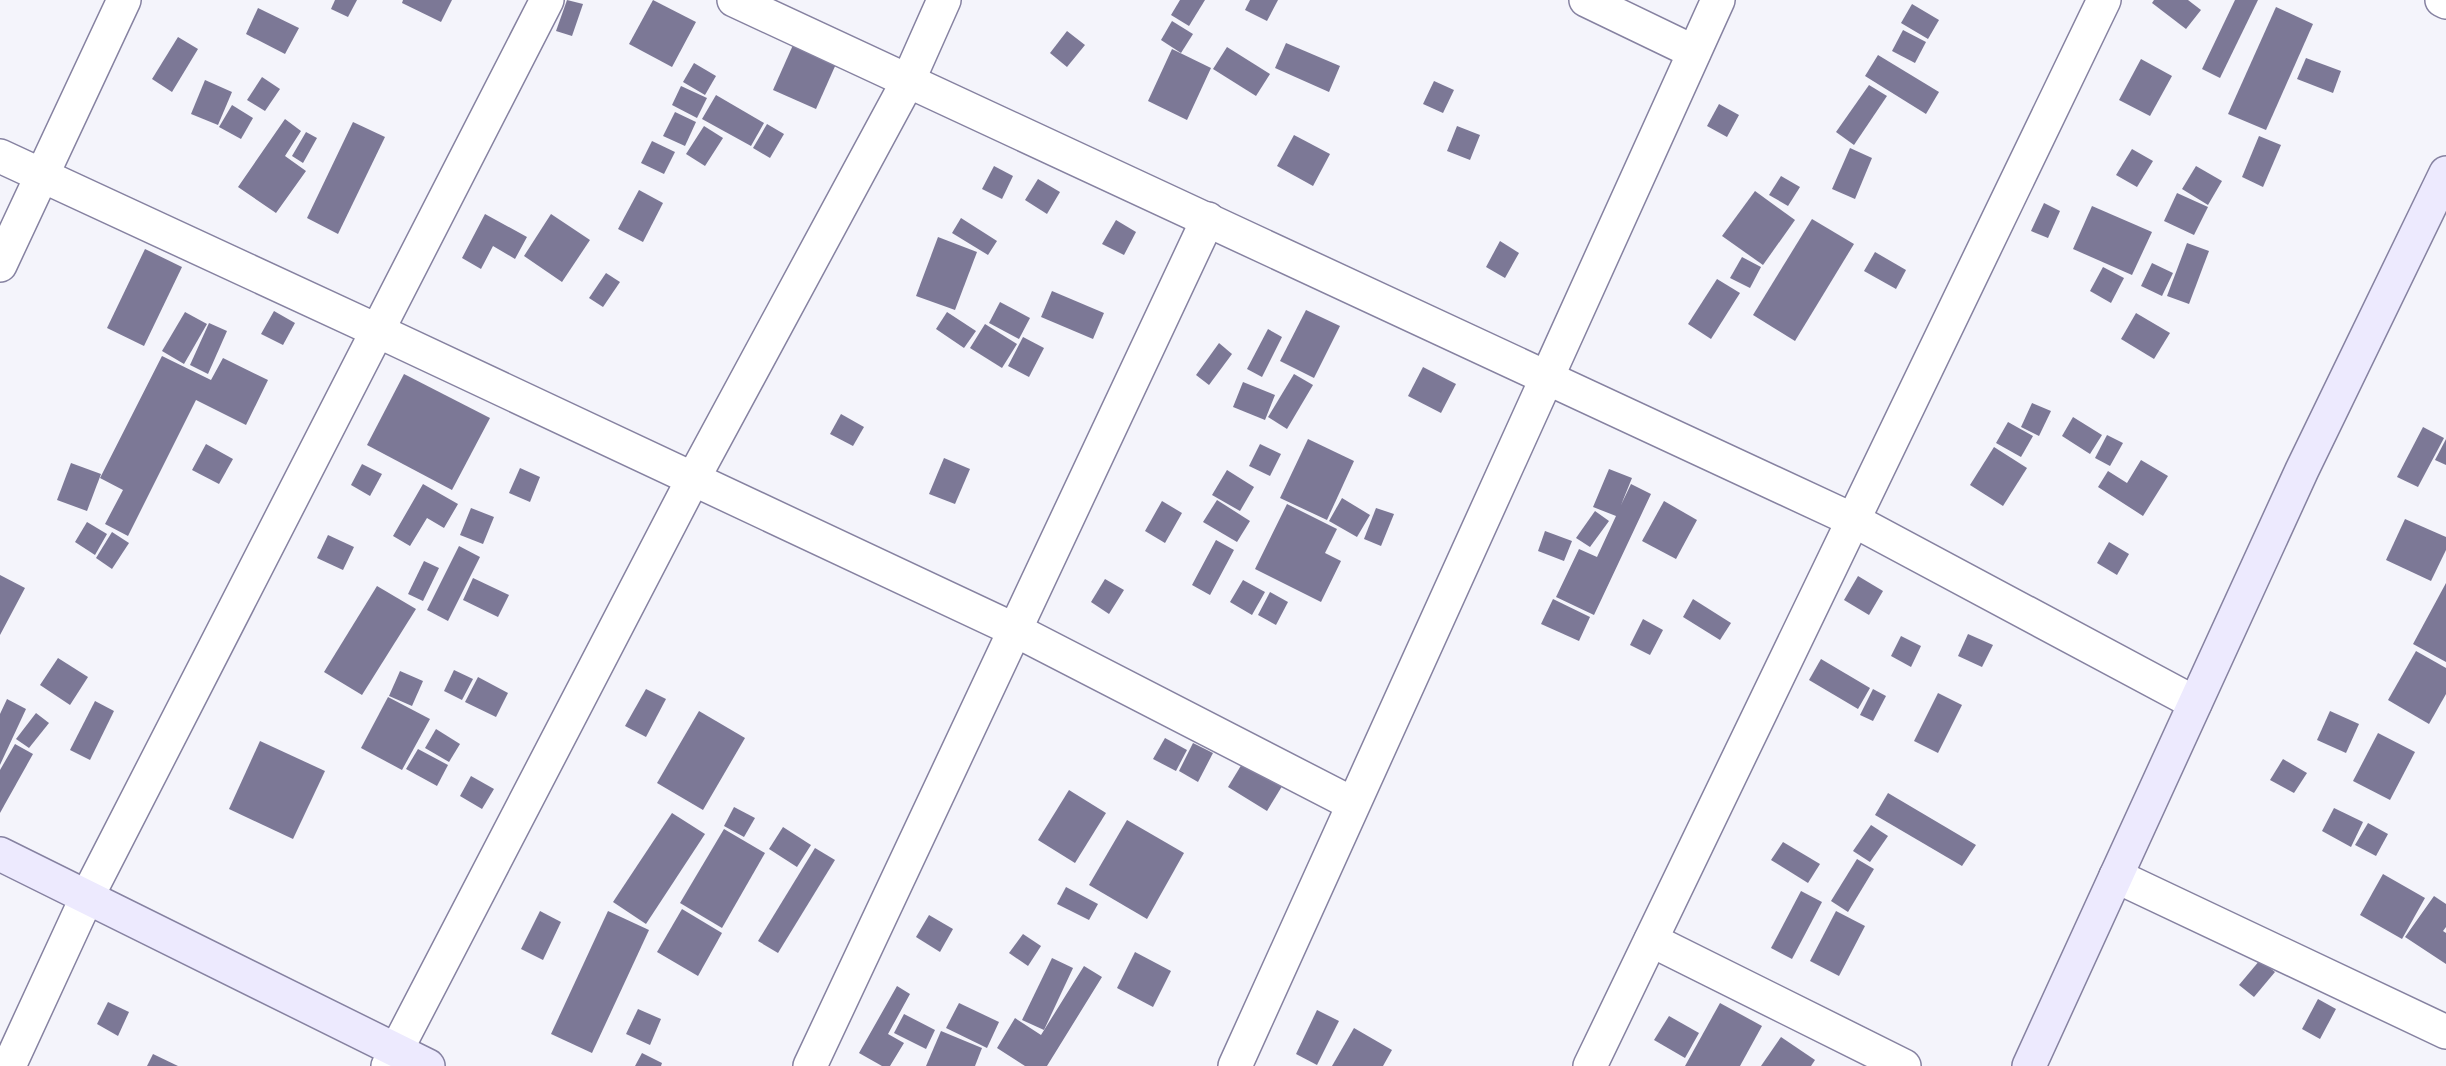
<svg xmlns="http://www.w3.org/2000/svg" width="2446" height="1066" font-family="'Alegreya Sans',sans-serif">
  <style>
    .building { fill: #7c7896 }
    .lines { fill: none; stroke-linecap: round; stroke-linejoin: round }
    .street-casing { stroke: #8682a1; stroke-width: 36 }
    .secondary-casing { stroke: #8682a1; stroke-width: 36 }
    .street { stroke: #fff; stroke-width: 33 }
    .secondary { stroke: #edeafe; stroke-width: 33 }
  </style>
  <rect width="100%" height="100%" fill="#f4f4fb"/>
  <g class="building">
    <path d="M335 0H357L348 17 331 9Z"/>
    <path d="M403 0H452L441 22 402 3Z"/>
    <path d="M567 0 583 4 572 36 556 31Z"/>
    <path d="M653 0 696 22 672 67 629 44Z"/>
    <path d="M1180 0H1205L1189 26 1171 15Z"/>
    <path d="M1250 0H1278L1267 21 1245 10Z"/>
    <path d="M2154 0H2188L2201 10 2186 29 2152 3Z"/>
    <path d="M2235 0H2258L2220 78 2202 69Z"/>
    <path d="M1912 4 1939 20 1928 39 1901 23Z"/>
    <path d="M2276 7 2313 24 2266 130 2228 114Z"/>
    <path d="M258 8 299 28 285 54 246 34Z"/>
    <path d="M1172 21 1193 34 1181 53 1161 40Z"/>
    <path d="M1903 30 1926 42 1915 63 1892 51Z"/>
    <path d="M1067 31 1085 45 1067 67 1050 53Z"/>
    <path d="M178 37 198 49 172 92 152 79Z"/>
    <path d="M1286 43 1340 66 1329 92 1275 68Z"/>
    <path d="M793 45 836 64 816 109 773 90Z"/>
    <path d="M1227 47 1270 74 1256 96 1213 69Z"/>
    <path d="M1172 49 1211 68 1187 120 1148 101Z"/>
    <path d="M1878 55 1939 92 1926 114 1865 76Z"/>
    <path d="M2306 58 2341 71 2333 93 2297 79Z"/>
    <path d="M2141 59 2172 76 2150 116 2119 100Z"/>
    <path d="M694 63 716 76 705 95 683 82Z"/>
    <path d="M262 77 280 89 265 111 247 100Z"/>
    <path d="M205 80 232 92 218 125 191 114Z"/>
    <path d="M1434 81 1454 90 1443 113 1423 104Z"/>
    <path d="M1869 85 1887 96 1854 145 1836 132Z"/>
    <path d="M681 86 707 98 697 118 672 105Z"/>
    <path d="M716 95 764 123 751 146 702 119Z"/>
    <path d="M1719 104 1739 115 1727 137 1707 126Z"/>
    <path d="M232 105 253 118 241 139 219 127Z"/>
    <path d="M675 112 696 122 685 146 663 136Z"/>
    <path d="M285 119 301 131 285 156 306 171 276 213 238 187Z"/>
    <path d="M353 122 385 137 338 234 307 218Z"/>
    <path d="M767 124 784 134 770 158 753 148Z"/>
    <path d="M704 126 723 138 705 166 686 154Z"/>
    <path d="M1457 126 1480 135 1470 160 1447 151Z"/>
    <path d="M306 132 317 138 303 163 292 156Z"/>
    <path d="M1294 135 1330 154 1313 186 1277 166Z"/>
    <path d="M2259 136 2281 145 2263 187 2242 177Z"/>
    <path d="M652 141 675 152 664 174 641 163Z"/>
    <path d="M1850 148 1872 158 1855 199 1832 189Z"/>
    <path d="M2132 149 2153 161 2137 187 2116 175Z"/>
    <path d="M994 166 1013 176 1002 199 982 189Z"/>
    <path d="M2196 166 2222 181 2208 205 2182 189Z"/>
    <path d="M1781 176 1800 187 1788 206 1769 195Z"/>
    <path d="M1038 179 1060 192 1047 214 1025 200Z"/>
    <path d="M639 190 663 203 643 242 618 229Z"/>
    <path d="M1755 191 1795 220 1763 265 1722 236Z"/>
    <path d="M2177 193 2208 207 2194 235 2164 221Z"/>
    <path d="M2044 203 2060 211 2048 238 2031 231Z"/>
    <path d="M2092 206 2152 232 2132 275 2073 249Z"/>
    <path d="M485 214 527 237 515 259 493 246 481 269 462 258Z"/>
    <path d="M551 214 590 240 562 282 524 256Z"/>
    <path d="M961 218 997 241 988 255 952 233Z"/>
    <path d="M1812 219 1854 244 1795 341 1753 315Z"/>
    <path d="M1116 220 1136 232 1124 255 1102 244Z"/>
    <path d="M938 237 977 252 955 310 916 296Z"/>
    <path d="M1500 241 1519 253 1505 278 1486 267Z"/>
    <path d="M2187 243 2209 251 2189 304 2167 296Z"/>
    <path d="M145 249 182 267 144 346 107 328Z"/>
    <path d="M1875 252 1906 270 1896 289 1864 271Z"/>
    <path d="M1742 257 1761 267 1750 288 1730 278Z"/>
    <path d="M2152 263 2173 273 2162 296 2141 286Z"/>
    <path d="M2103 267 2124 278 2111 303 2090 291Z"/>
    <path d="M606 273 620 282 603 307 589 298Z"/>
    <path d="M1717 279 1740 293 1711 339 1688 324Z"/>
    <path d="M1052 291 1104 313 1093 339 1041 317Z"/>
    <path d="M1000 302 1030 318 1019 339 989 323Z"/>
    <path d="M1306 310 1340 326 1314 378 1280 361Z"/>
    <path d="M274 311 295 323 283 345 261 334Z"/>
    <path d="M185 312 207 324 184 364 162 351Z"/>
    <path d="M947 312 976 331 964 348 936 329Z"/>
    <path d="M2136 313 2170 333 2154 359 2121 339Z"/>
    <path d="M209 323 227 331 208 374 190 365Z"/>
    <path d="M985 324 1017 344 1002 368 970 348Z"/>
    <path d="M1268 329 1282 337 1262 377 1247 369Z"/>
    <path d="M1023 337 1044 348 1029 377 1008 366Z"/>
    <path d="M1219 343 1232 354 1209 385 1196 375Z"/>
    <path d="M162 356 211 380 223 358 268 380 246 425 196 400 128 536 105 524 123 490 100 478Z"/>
    <path d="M1423 367 1456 384 1441 413 1408 396Z"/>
    <path d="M404 374 490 418 452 490 367 445Z"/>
    <path d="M1294 374 1313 385 1287 429 1268 417Z"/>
    <path d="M1243 382 1275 395 1265 420 1233 407Z"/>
    <path d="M2032 403 2051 411 2039 436 2021 427Z"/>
    <path d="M841 414 864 427 853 446 830 434Z"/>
    <path d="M2073 417 2102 435 2090 454 2062 436Z"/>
    <path d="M2008 422 2033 436 2021 457 1996 443Z"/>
    <path d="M2423 427 2444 438 2418 487 2397 477Z"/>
    <path d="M2107 435 2123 443 2110 466 2095 458Z"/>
    <path d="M1308 439 1354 461 1327 520 1280 498Z"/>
    <path d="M2446 439V465L2435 460Z"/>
    <path d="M206 444 233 459 219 484 192 470Z"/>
    <path d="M1260 444 1281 454 1270 476 1249 466Z"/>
    <path d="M1994 447 2027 468 2003 506 1970 485Z"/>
    <path d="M944 458 970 469 955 504 929 494Z"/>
    <path d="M2141 460 2168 476 2143 516 2098 487 2108 471 2127 483Z"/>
    <path d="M71 463 101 474 87 511 57 500Z"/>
    <path d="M362 464 382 474 370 496 351 485Z"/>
    <path d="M520 468 540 477 530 502 509 493Z"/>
    <path d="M1609 469 1632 478 1621 505 1631 484 1651 494 1594 615 1556 597 1579 549 1597 557 1616 516 1593 507Z"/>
    <path d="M1227 470 1254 487 1240 511 1212 495Z"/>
    <path d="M423 484 458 504 444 528 427 518 410 546 393 536Z"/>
    <path d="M1342 498 1370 515 1357 537 1329 521Z"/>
    <path d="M1217 500 1250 521 1237 542 1203 522Z"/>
    <path d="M1162 501 1182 513 1165 543 1145 531Z"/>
    <path d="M1664 501 1697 520 1676 559 1642 541Z"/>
    <path d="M1287 504 1337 529 1325 553 1341 561 1321 602 1255 569Z"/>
    <path d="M471 508 494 517 483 544 460 535Z"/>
    <path d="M1376 508 1394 514 1381 546 1364 539Z"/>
    <path d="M1595 511 1609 521 1590 547 1576 538Z"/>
    <path d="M2405 519 2446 537V550L2431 581 2386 560Z"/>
    <path d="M87 522 107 534 95 555 75 542Z"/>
    <path d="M1545 531 1572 541 1564 561 1538 551Z"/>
    <path d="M112 532 129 543 112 569 96 558Z"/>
    <path d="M328 535 354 547 343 570 317 558Z"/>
    <path d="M1216 540 1234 550 1210 595 1192 585Z"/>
    <path d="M2109 542 2129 554 2117 575 2097 563Z"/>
    <path d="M459 546 480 557 448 621 427 610Z"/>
    <path d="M424 561 439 568 423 601 408 594Z"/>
    <path d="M0 575 25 588 0 635Z"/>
    <path d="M1858 576 1883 591 1869 615 1844 600Z"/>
    <path d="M473 578 509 595 498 617 463 600Z"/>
    <path d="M1105 579 1124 590 1109 614 1091 602Z"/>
    <path d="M1243 580 1265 592 1252 615 1230 602Z"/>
    <path d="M2446 583V662L2413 644Z"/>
    <path d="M377 586 416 609 362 695 324 672Z"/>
    <path d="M1270 592 1288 602 1276 625 1258 615Z"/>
    <path d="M1553 599 1590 617 1579 641 1541 624Z"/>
    <path d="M1693 599 1731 623 1720 640 1683 617Z"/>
    <path d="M1643 619 1663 630 1650 655 1630 645Z"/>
    <path d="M1968 634 1993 645 1982 667 1958 656Z"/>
    <path d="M1901 636 1921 646 1911 667 1891 656Z"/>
    <path d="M2416 651 2446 668V694L2429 724 2388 700Z"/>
    <path d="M58 658 88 677 70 705 40 685Z"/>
    <path d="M1821 659 1870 688 1858 709 1809 680Z"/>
    <path d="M454 670 473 679 462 700 444 691Z"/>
    <path d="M400 671 423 681 412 706 389 696Z"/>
    <path d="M478 677 508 693 496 717 465 702Z"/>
    <path d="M646 689 666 699 646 737 625 726Z"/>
    <path d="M1873 689 1886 696 1873 721 1860 715Z"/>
    <path d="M1938 693 1962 705 1938 753 1914 741Z"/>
    <path d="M388 697 430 719 402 770 361 748Z"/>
    <path d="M7 699 26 709 0 765V714Z"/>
    <path d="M95 701 114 711 90 760 70 750Z"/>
    <path d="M699 711 745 738 703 810 657 783Z"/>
    <path d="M2330 711 2359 724 2346 753 2317 740Z"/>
    <path d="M36 713 49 723 29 748 16 739Z"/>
    <path d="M436 729 460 744 449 762 425 748Z"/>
    <path d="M2378 733 2415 752 2390 800 2353 781Z"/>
    <path d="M1165 738 1187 750 1176 771 1153 759Z"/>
    <path d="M260 741 325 771 293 839 229 809Z"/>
    <path d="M1193 743 1213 753 1198 782 1179 771Z"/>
    <path d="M15 744 33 754 0 813V770Z"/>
    <path d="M418 749 448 765 437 786 406 769Z"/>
    <path d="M1245 759 1284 783 1267 811 1228 787Z"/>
    <path d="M2283 759 2307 773 2294 793 2270 780Z"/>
    <path d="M471 776 494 789 482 809 460 796Z"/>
    <path d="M1069 790 1106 813 1075 863 1038 840Z"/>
    <path d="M1888 793 1976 845 1962 866 1875 815Z"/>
    <path d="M734 807 755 818 744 837 724 826Z"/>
    <path d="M2334 808 2363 822 2351 847 2322 831Z"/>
    <path d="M672 813 705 834 646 924 613 902Z"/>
    <path d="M1127 820 1184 853 1147 919 1089 885Z"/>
    <path d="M2368 823 2388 834 2376 856 2355 845Z"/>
    <path d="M1871 825 1888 836 1870 862 1853 851Z"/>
    <path d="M783 827 811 845 797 867 769 849Z"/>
    <path d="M724 829 765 853 722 928 680 903Z"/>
    <path d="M1783 842 1820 864 1808 883 1771 860Z"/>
    <path d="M815 848 835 860 778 953 758 941Z"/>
    <path d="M1857 859 1874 869 1848 912 1831 901Z"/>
    <path d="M2383 874 2425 898 2402 939 2360 915Z"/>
    <path d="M1066 887 1098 904 1089 920 1057 904Z"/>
    <path d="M1801 891 1822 902 1792 959 1771 948Z"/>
    <path d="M2434 896 2446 904V927L2443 931 2446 933V964L2405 937Z"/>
    <path d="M682 909 722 933 698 976 657 952Z"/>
    <path d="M540 911 561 922 543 960 521 949Z"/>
    <path d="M608 911 649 930 592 1053 551 1034Z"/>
    <path d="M1836 911 1865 926 1839 976 1810 961Z"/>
    <path d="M929 915 953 929 940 952 916 937Z"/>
    <path d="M1023 934 1041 946 1028 966 1009 953Z"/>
    <path d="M1135 952 1171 971 1153 1007 1117 988Z"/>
    <path d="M1052 958 1073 968 1044 1030 1022 1020Z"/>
    <path d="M2260 960 2275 972 2254 997 2239 985Z"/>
    <path d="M1084 966 1102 977 1047 1066H1025L997 1048 1015 1018 1041 1035Z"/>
    <path d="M897 986 910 994 888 1034 904 1043 890 1066H882L859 1053Z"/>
    <path d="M2318 999 2336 1009 2320 1039 2302 1029Z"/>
    <path d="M108 1002 129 1012 118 1036 97 1024Z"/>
    <path d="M959 1003 999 1022 987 1048 946 1028Z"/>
    <path d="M1720 1003 1762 1026 1740 1066H1685Z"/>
    <path d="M638 1009 661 1019 650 1045 626 1034Z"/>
    <path d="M1317 1010 1339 1021 1317 1065 1296 1054Z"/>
    <path d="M904 1014 935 1030 926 1049 894 1033Z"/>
    <path d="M1669 1016 1699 1033 1685 1058 1654 1040Z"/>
    <path d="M1354 1028 1392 1050 1383 1066H1332Z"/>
    <path d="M941 1031 982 1048 975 1066H926Z"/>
    <path d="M1781 1037 1815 1060 1811 1066H1761Z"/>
    <path d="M642 1053 662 1063 661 1066H635Z"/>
    <path d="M153 1054 178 1066H147Z"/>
  </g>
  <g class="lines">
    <defs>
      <g id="street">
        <path d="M734 0 1853 520 2195 703"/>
        <path d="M1586 0 1694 52"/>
        <path d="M2442 0 2446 2"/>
        <path d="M0 156 378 331 1015 630 1353 804"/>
        <path d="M0 265 124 0"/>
        <path d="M2116 876 2446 1032"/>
        <path d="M1651 940 1904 1066"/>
        <path d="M9 1066 87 897 547 0"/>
        <path d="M388 1066 693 479 908 81 944 0"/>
        <path d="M810 1066 1208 219"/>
        <path d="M1235 1066 1718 0"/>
        <path d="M1590 1066 2104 0"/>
      </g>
      <g id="secondary">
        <path d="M0 854 428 1066"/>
        <path d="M2029 1066 2302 470 2446 173"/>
      </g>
    </defs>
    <use href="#street" class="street-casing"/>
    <use href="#secondary" class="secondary-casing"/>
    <use href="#street" class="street"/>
    <use href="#secondary" class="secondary"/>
  </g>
</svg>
